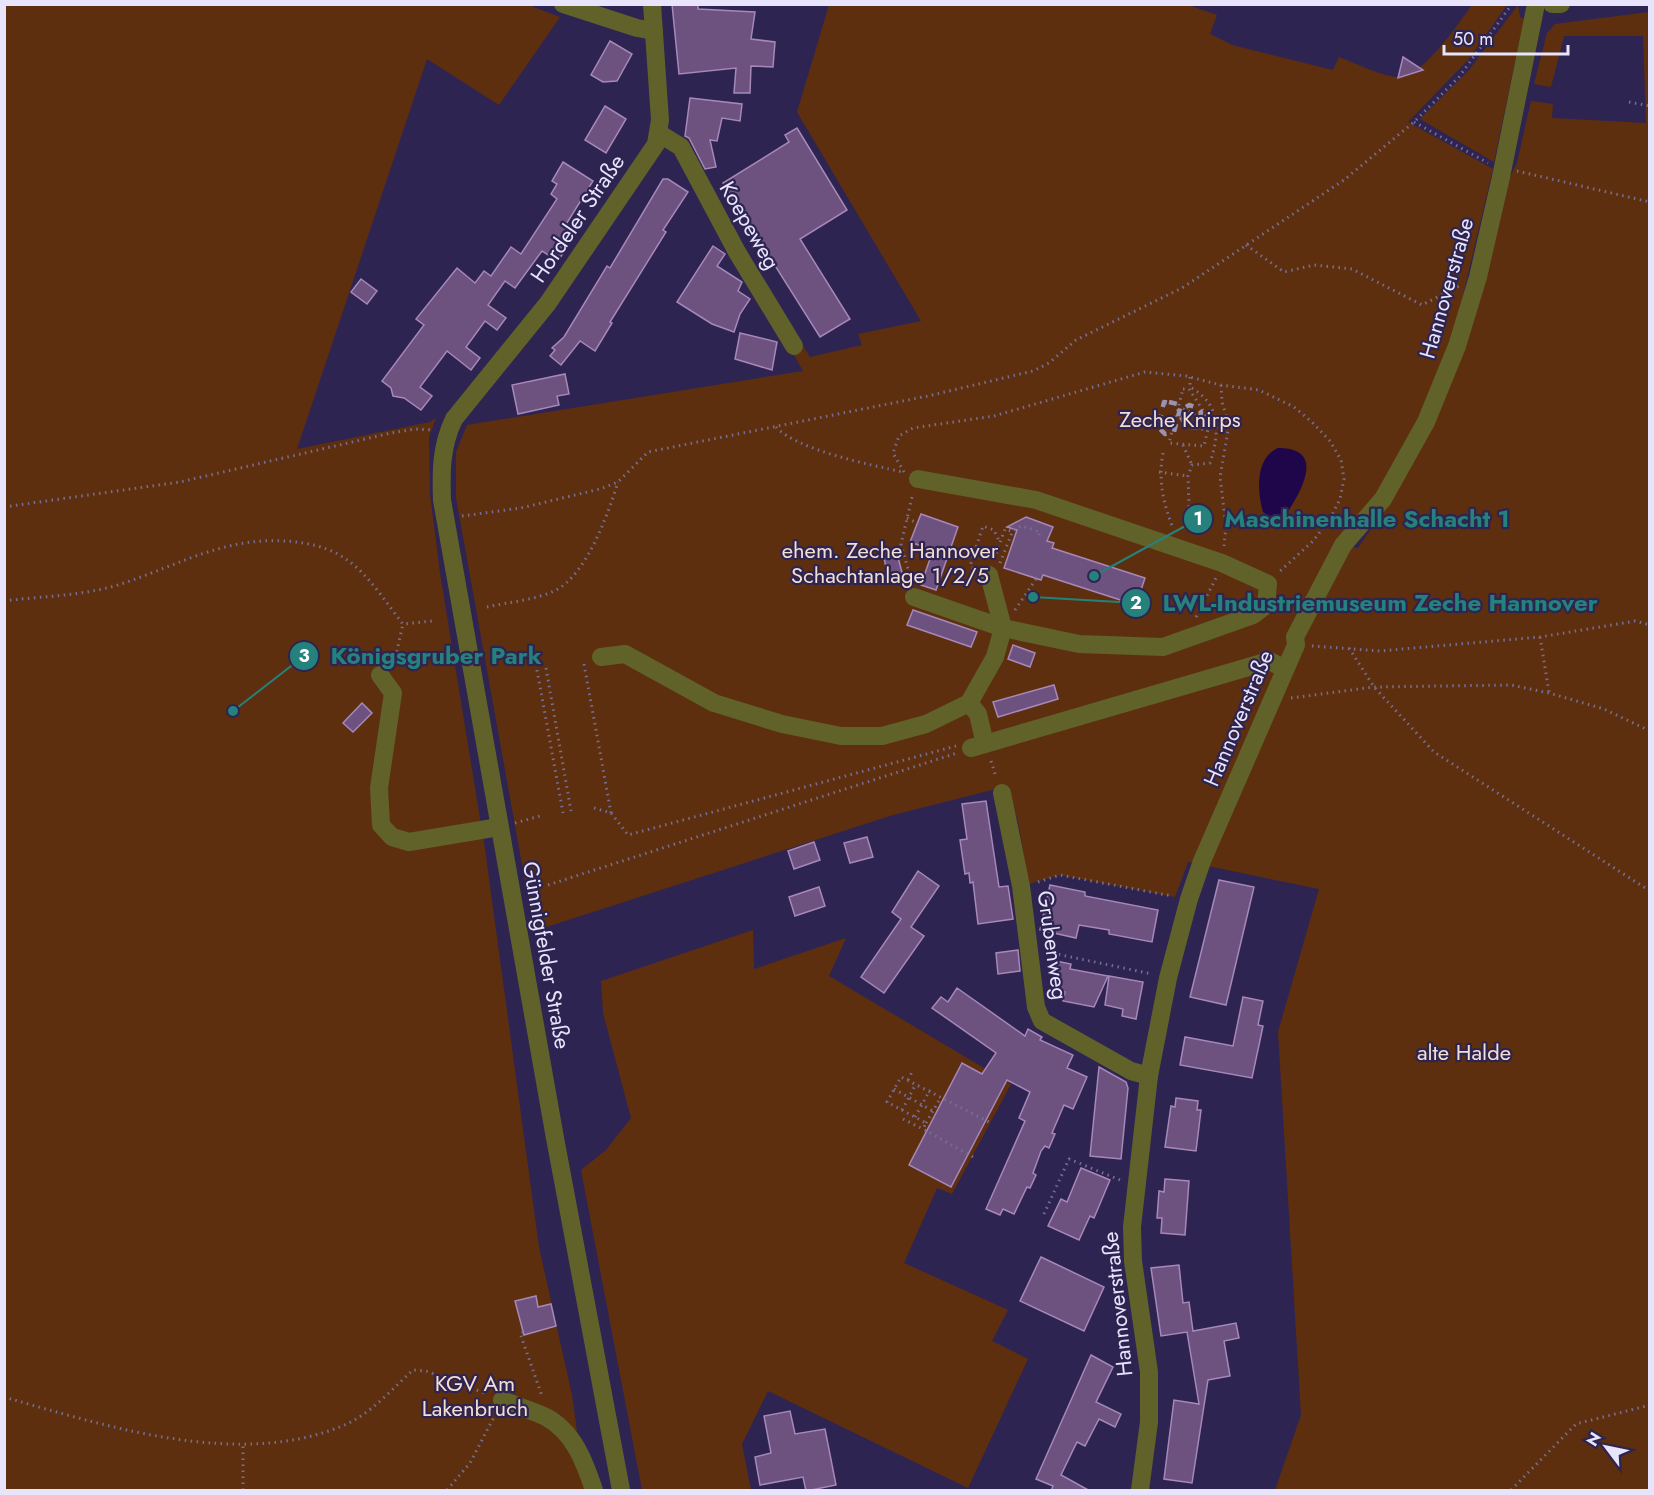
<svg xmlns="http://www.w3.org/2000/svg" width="1654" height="1495" font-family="Jost,sans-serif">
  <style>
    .green { fill: #5e2f0f }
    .water { fill: #1f064a }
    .building { fill: #6d517f; stroke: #a688ba; stroke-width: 1.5 }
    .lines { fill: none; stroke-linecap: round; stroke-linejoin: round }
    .path { stroke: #766f94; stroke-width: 3; stroke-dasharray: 1.5 4.5; stroke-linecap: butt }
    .minor { stroke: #60622a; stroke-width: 18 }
    .rail { stroke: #9a94b4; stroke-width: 4.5; stroke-dasharray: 8 8; stroke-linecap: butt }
    .labels { text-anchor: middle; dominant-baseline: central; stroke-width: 4.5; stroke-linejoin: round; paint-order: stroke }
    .street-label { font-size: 22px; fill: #e7e4fc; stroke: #2e2451 }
    .park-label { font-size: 22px; fill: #f3ded2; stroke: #2e2451 }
    .leader { fill: none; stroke: #25817c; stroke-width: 2 }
    .callout-dot { fill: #25817c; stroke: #2e2451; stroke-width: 2 }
    .mark-label { font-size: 18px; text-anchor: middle; font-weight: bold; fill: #fff }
    .callout-label { font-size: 24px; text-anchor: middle; font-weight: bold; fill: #25817c; stroke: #2e2451; stroke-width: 4.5; stroke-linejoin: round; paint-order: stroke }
  </style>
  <rect width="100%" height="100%" fill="#2e2451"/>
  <g class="green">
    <path d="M5 5H528L560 17 499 105 427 59 297 449 430 422 436 418 429 437 430 494 440 573 485 849 539 1247 572 1395 585 1490H5Z"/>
    <path d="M829 5H1188L1217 15 1210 34 1232 45 1333 70 1339 57C1355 63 1381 76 1397 77 1422 79 1457 25 1472 5H1507L1468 60 1408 122 1493 169 1451 345 1420 419 1382 489 1338 544 1358 548 1385 508 1432 424 1463 347 1493 250 1509 179 1517 163 1531 101 1553 104 1552 118 1646 123 1643 36H1564L1551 87 1534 84 1547 33 1555 24 1649 12V1490H1275L1301 1415 1278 1032 1319 889 1188 862 1175 897 1060 875 1029 884 1018 822 1008 786 893 815 534 931 456 498V452L467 425 803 371 793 353 803 346 810 357 862 345 858 334 921 321 797 112Z"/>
    <path d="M1518 5 1520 17 1524 19 1494 162 1420 119 1469 70Z"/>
    <path d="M753 930 754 969 846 938 829 976 1011 1084 952 1194 937 1188 904 1263 1008 1310 992 1341 1028 1359 968 1488 768 1391 742 1444 751 1490H642L581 1170 606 1150 631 1118 603 1013 601 981Z"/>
  </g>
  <path class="water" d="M1278 448C1326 448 1302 490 1287 513L1270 517 1263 512C1257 491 1255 458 1278 448Z"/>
  <g class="building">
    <path d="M672 4H698V9L755 12 751 39 775 42 773 67 751 66 750 93H734L736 68 679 74Z"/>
    <path d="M610 41 632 54 617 81 603 82 591 75Z"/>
    <path d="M1403 57 1423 70 1398 78Z"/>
    <path d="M690 98 742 104 740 121 722 118 717 141 710 140 716 167 705 169 689 138 685 136Z"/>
    <path d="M605 106 626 119 606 153 585 140Z"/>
    <path d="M797 128 847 210 800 239 850 319 820 337 723 183 789 142 785 135Z"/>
    <path d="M563 162 593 181 565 226 576 233 558 261 542 251 515 288 505 281 488 305 506 318 497 330 485 321 466 347 480 358 471 370 447 351 420 387 432 396 421 410 404 398 393 396 391 388 382 381 424 325 416 319 457 268 475 283 484 271 491 276 511 247 521 254 557 199 551 194 557 184 552 181Z"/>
    <path d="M663 179H668L688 192 663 230 666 232 610 322 612 323 595 351 580 341 561 365 550 356 555 350 552 348 564 337 607 266 610 268Z"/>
    <path d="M713 246 725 254 717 266 742 282 738 291 750 299 740 314 734 332 712 324 677 302Z"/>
    <path d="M361 279 377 291 367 304 351 292Z"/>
    <path d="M740 333 777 342 772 370 735 359Z"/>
    <path d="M565 374 569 394 557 396 559 405 518 414 512 385Z"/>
    <path d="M921 514 958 527 936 590 921 585 933 550 910 542Z"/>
    <path d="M1026 517 1053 527 1047 541 1054 543 1052 548 1145 578 1136 605 1043 575 1041 580 1004 568 1017 530 1007 527Z"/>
    <path d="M896 550 903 576 889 580 883 554Z"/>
    <path d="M913 610 977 632 971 647 907 625Z"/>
    <path d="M1013 645 1035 653 1030 667 1008 659Z"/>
    <path d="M1054 685 1058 699 998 717 993 702Z"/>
    <path d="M362 703 372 713 353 732 343 723Z"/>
    <path d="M986 801 999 887 1008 886 1013 919 978 924 973 882 970 883 969 873 965 874 960 840 967 839 962 804Z"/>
    <path d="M867 837 873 857 850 863 844 843Z"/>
    <path d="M814 842 820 860 794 869 788 851Z"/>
    <path d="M918 871 939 886 911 927 924 936 884 993 861 977 901 919 892 912Z"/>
    <path d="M1219 880 1254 887 1226 1005 1190 997Z"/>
    <path d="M1050 885 1085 892V896L1158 910 1152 942 1109 934V930L1079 925 1076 938 1040 930Z"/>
    <path d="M819 887 825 906 795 916 789 897Z"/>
    <path d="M1018 950 1020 971 998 974 996 953Z"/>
    <path d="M1056 961 1071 964 1070 969 1108 976 1094 1007 1063 1001 1065 992 1051 989Z"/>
    <path d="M1109 976 1143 982 1136 1019 1122 1016 1123 1009 1105 1005Z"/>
    <path d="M957 988 1025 1036 1028 1029 1042 1037 1040 1040 1073 1055 1067 1068 1087 1077 1073 1109 1064 1105 1052 1133 1055 1134 1049 1148 1045 1146 1041 1151 1033 1173 1036 1175 1030 1188 1027 1187 1014 1214 1003 1209 1000 1215 986 1209 1025 1121 1019 1118 1030 1092 1007 1080 951 1187 909 1165 962 1063 982 1074 996 1053 932 1008 941 997 948 1002Z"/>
    <path d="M1243 997 1263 1001 1258 1025 1263 1026 1252 1078 1180 1065 1185 1037 1233 1046Z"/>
    <path d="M1099 1067 1126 1082 1128 1088 1121 1159 1090 1156Z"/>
    <path d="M1176 1098 1198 1101 1197 1110H1201L1196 1151 1165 1147 1171 1106 1175 1107Z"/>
    <path d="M1081 1168 1110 1180 1094 1218 1090 1216 1079 1240 1048 1226 1061 1199 1067 1202Z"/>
    <path d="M1165 1179 1189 1181 1185 1235 1161 1233 1162 1218H1157L1159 1191 1164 1192Z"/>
    <path d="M1041 1257 1104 1287 1084 1331 1020 1301Z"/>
    <path d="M1179 1265 1183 1303 1189 1302 1193 1331 1236 1323 1239 1338 1224 1341 1230 1376 1208 1380 1192 1483 1164 1479 1174 1400 1199 1404 1187 1332 1161 1336 1151 1268Z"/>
    <path d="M536 1296 538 1307 551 1304 556 1326 524 1335 515 1301Z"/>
    <path d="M1091 1355 1113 1367 1096 1402 1121 1414 1115 1427 1099 1419 1085 1446 1077 1442 1061 1475 1090 1491H1051L1053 1486 1036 1479Z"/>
    <path d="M790 1411 795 1434 825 1429 836 1485 806 1491 803 1477 760 1485 755 1457 771 1453 764 1416Z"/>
  </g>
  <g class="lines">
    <g class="path">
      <path d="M1629 102 1650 106"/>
      <path d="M1414 122 1488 163"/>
      <path d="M1517 171 1650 202"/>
      <path d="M1246 245 1284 272 1314 265 1352 269 1422 305 1459 286"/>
      <path d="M1190 377V387C1221 404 1220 432 1210 463L1192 465 1188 476 1190 535"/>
      <path d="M1221 385 1222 402 1229 425 1220 477 1226 526 1224 546"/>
      <path d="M1183 389H1189L1210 421 1204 446 1169 443Z"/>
      <path d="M1183 409 1209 420"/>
      <path d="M1181 417 1207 432"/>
      <path d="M776 427C797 450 871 465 903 472"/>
      <path d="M1183 445 1192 465"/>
      <path d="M1163 453C1158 479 1163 503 1173 528"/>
      <path d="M904 472 893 453 899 436 913 428 994 416 1145 372 1186 376 1221 385 1259 390 1294 407 1312 422 1330 441 1341 460 1344 479 1340 499 1331 517 1314 540 1278 573"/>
      <path d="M1159 472 1187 476"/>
      <path d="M4 507 180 482 391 433 415 429 432 430"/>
      <path d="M462 516 521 508 600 489 618 482 648 452 928 396 1033 371 1049 363 1076 340 1182 288 1344 180 1414 122 1459 77 1512 4"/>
      <path d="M907 518 917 523"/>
      <path d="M994 559 1005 529 1011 531"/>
      <path d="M1000 563 1013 530 1022 526 1040 532 1038 537"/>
      <path d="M973 568 970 566 983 526 994 530 1000 543"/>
      <path d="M915 579 925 575"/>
      <path d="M911 580 901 544 913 493"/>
      <path d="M4 601C43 596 84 596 121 584 182 564 229 534 296 542 315 544 335 550 350 562 371 578 387 604 403 624L433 621"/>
      <path d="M487 607C509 602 536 600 556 590 587 574 608 514 618 482"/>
      <path d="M1015 610 1036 579"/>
      <path d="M1196 617 1216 578"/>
      <path d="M1540 637 1549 692"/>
      <path d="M1312 646 1380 651 1540 637 1635 621 1650 625"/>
      <path d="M1349 648 1374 687 1434 752 1650 891"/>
      <path d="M391 662 396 655 403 624"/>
      <path d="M584 664 611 813"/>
      <path d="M546 668 571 811"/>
      <path d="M537 670 563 813"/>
      <path d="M1291 698 1374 687 1511 685 1549 693 1604 709 1650 731"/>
      <path d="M991 761 996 777"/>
      <path d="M594 808 611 813 628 835 956 746"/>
      <path d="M515 823 540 816"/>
      <path d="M1038 882 1060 875 1172 896"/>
      <path d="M548 885 957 753"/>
      <path d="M1047 952 1152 974"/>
      <path d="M908 1080 912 1072"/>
      <path d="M894 1089 933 1111"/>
      <path d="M902 1110 916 1084"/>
      <path d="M915 1117 930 1090"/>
      <path d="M903 1119 923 1129"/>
      <path d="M926 1123 941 1097"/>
      <path d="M973 1157 923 1129 926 1123 887 1102 901 1077 991 1123"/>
      <path d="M1044 1214 1069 1159 1120 1180"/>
      <path d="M523 1332 520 1333 542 1396"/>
      <path d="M4 1397C106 1426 238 1469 342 1426 370 1415 391 1390 413 1370L426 1371 487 1394"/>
      <path d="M243 1490V1443"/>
      <path d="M447 1490 470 1463 495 1415"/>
      <path d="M1511 1490 1576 1424 1650 1405"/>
    </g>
    <g class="minor">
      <path d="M563 4 637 28 654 31"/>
      <path d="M1552 4H1561"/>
      <path d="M660 134 681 147 737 252 794 346"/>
      <path d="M914 597 1003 628 1079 644 1163 647 1253 615 1266 605 1268 584 1222 563 1036 500 918 479"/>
      <path d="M601 657 625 654 714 703 782 724 841 736H882L926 724 969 703 995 657 1003 628 989 575"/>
      <path d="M380 675 393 693 379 788 381 825 392 837 409 842 499 827"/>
      <path d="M969 703 978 714 985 744"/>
      <path d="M971 748 1269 661 1284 668"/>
      <path d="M1002 793 1021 886 1036 1007 1042 1021 1131 1071 1149 1076"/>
      <path d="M502 1400C516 1406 532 1410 546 1417 574 1432 585 1463 594 1490"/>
      <path d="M621 1490 555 1138 442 500C441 471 441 446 454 419L548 303 656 144 660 120 652 4"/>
      <path d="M1140 1490 1149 1422V1372L1133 1261 1132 1227 1149 1076 1168 978 1189 899 1202 861 1296 645 1295 637 1343 545 1383 499 1426 422 1457 346 1478 277 1501 177 1536 4"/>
    </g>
    <g class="rail">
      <path d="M1169 402 1181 405 1174 432 1165 434 1158 427 1164 402 1169 403"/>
      <path d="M1181 417 1187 427H1198L1201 412 1198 408 1189 405 1183 409"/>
    </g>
  </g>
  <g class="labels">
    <g class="street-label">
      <text transform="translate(577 218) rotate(-56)">Hordeler Straße</text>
      <text transform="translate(750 225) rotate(60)">Koepeweg</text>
      <text transform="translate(1446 288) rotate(-74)">Hannoverstraße</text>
      <text transform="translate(1238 718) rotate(-67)">Hannoverstraße</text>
      <text transform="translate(1053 945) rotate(82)">Grubenweg</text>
      <text transform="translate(547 955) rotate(80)">Günnigfelder Straße</text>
      <text transform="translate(1117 1304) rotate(-96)">Hannoverstraße</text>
    </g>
    <g class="park-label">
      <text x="1180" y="419">Zeche Knirps</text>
      <text x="890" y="550">ehem. Zeche Hannover<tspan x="890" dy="25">Schachtanlage 1/2/5</tspan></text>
      <text x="1464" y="1052">alte Halde</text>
      <text x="475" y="1383">KGV Am<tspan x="475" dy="25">Lakenbruch</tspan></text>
    </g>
  </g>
  <path class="leader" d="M1094 576L1198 519M1033 597L1136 603M233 711L304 656"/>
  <g class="callout-dot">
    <circle cx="1094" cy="576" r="6"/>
    <circle cx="1033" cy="597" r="6"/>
    <circle cx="233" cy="711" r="6"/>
    <circle cx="1198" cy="519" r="15"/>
    <circle cx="1136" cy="603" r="15"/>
    <circle cx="304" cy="656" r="15"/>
  </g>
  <g class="mark-label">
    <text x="1198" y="525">1</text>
    <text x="1136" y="609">2</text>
    <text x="304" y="662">3</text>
  </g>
  <g class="callout-label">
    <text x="1367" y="527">Maschinenhalle Schacht 1</text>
    <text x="1380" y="611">LWL-Industriemuseum Zeche Hannover</text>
    <text x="436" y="664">Königsgruber Park</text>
  </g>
  <rect width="1654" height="1495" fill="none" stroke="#e7e4fc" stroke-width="12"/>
  <g transform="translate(1606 1447) rotate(302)" stroke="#2e2451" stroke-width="4.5" paint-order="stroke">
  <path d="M0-4.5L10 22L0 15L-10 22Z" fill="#e7e4fc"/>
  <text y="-9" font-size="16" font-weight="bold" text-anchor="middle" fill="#e7e4fc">N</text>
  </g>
  <path d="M1444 45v9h124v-9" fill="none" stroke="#e7e4fc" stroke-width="3"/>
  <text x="1453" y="45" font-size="18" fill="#e7e4fc" stroke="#2e2451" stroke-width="4.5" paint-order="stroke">50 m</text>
</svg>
